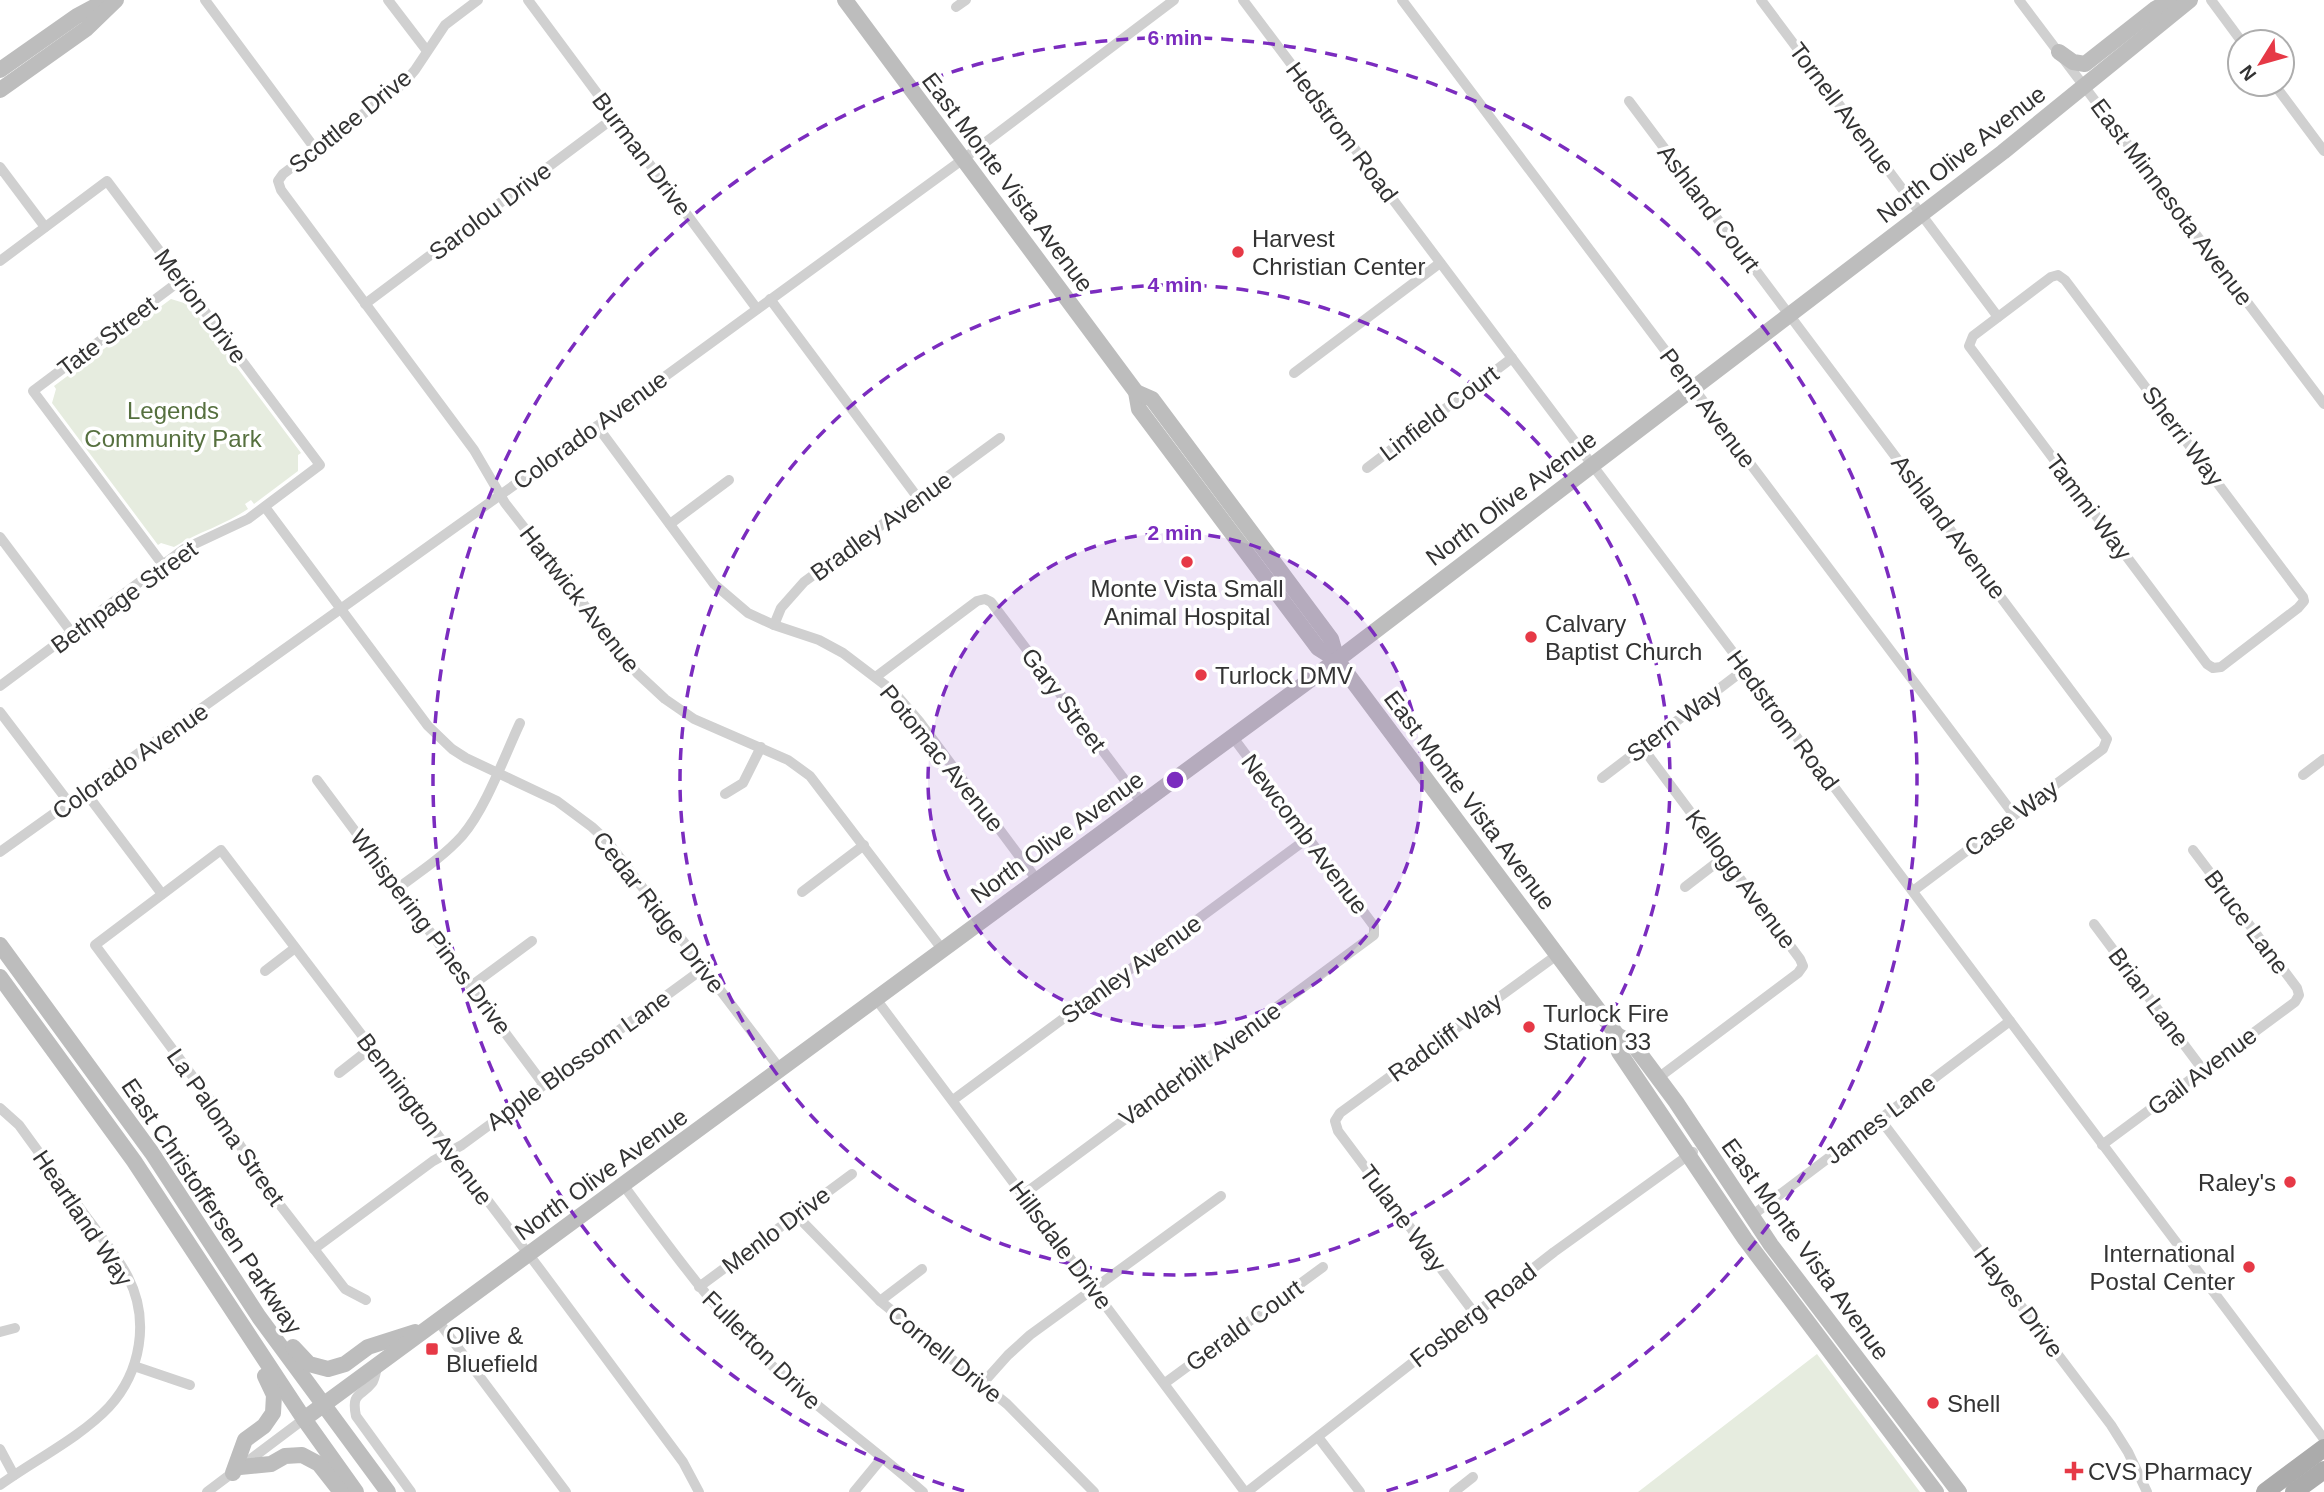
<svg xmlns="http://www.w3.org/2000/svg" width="2324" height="1492" font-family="Arial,sans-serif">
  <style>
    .green { fill: #e6ecdf }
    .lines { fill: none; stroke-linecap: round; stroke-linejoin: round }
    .street { stroke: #d0d0d0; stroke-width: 10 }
    .secondary { stroke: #bdbdbd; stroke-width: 16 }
    .primary { stroke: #ababab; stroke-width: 18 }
    .ring { fill: none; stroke: #7b2cbf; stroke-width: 3.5; stroke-dasharray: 12 9 }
    .poi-dot { fill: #e63946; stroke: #fff; stroke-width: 2.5 }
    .labels { text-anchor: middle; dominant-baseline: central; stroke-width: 7; stroke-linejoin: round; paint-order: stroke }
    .street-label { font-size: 24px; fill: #333; stroke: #fff }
    .poi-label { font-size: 24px; fill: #333; stroke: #fff; text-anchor: start }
    .park-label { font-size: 24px; fill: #56703f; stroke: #fff }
    .centre { fill: #7b2cbf; stroke: #fff; stroke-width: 3.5 }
    .ring-label { font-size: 21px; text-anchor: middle; font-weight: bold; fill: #7b2cbf; stroke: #fff; stroke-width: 7; stroke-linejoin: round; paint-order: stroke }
  </style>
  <rect width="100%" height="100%" fill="#fff"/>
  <g class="green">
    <path d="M171 299 184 303 187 301 301 453 298 455V471L254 504 251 500 245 504 248 509C225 525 198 532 174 547L161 543 158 545 52 403 56 389 54 386Z"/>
    <path d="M1817 1354 1920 1492H1638Z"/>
  </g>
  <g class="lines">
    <g class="street">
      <path d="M205 0 316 150"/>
      <path d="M388 0 427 51"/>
      <path d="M478 0 445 25 415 70 403 84 283 174 278 181 281 190 474 450 505 503 637 673 665 699 694 719 788 760 810 776 942 949"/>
      <path d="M528 0 757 309"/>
      <path d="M1243 0 2324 1439"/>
      <path d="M1402 0 2014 815"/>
      <path d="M1761 0 1998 317"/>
      <path d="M2019 0 2324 404"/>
      <path d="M2211 0 2242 42"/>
      <path d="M956 7 966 0"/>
      <path d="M2274 84 2324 151"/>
      <path d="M1629 101 2107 739 2103 749 1913 891"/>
      <path d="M0 167 45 227"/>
      <path d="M0 261 107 181 320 465 248 519 184 549 0 686"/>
      <path d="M2058 275 2065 280 2303 597 2304 601 2298 608 2221 667 2213 668 2207 664 1969 346 1973 336 2051 277Z"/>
      <path d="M770 299 918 498"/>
      <path d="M365 304 615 117"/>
      <path d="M1294 373 1440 263"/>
      <path d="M597 426 714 584 748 613 774 625 819 640 843 653 893 691 919 721 1037 880"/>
      <path d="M1367 468 1512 358"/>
      <path d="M265 507 428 726 452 749 466 758 557 801 592 827 608 842 780 1069"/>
      <path d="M670 524 729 480"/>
      <path d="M0 537 72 633"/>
      <path d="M163 565 33 391 181 280"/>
      <path d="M774 625 781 608 804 582 1000 438"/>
      <path d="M877 676 977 601 985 599 991 602 1142 803"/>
      <path d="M0 712 70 804"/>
      <path d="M1642 747 1800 959 1803 966 1798 973 1658 1078"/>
      <path d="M2303 775 2324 759"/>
      <path d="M1602 778 1745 669"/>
      <path d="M317 780 544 1085"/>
      <path d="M86 793 162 894"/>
      <path d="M725 794 743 783 761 747"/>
      <path d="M0 852 597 426 962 160 1174 0"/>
      <path d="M1685 887 1724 857"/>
      <path d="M398 888C420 872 444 856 462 836 486 808 504 757 520 723"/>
      <path d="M802 892 864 845"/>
      <path d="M2094 924 2203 1070"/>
      <path d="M265 971 295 948"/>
      <path d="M471 986 532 941"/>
      <path d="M876 999 1245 1492"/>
      <path d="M339 1073 371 1048"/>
      <path d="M953 1100 1308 838"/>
      <path d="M0 1108 19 1125C40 1154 61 1183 82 1211 98 1233 116 1254 128 1277 150 1320 141 1372 109 1407 81 1437 33 1461 0 1485"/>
      <path d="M1880 1119 2111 1425 2128 1452 2147 1492"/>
      <path d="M2102 1145 2295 1002 2299 995 2297 988 2193 850"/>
      <path d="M624 1186C667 1244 709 1303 761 1355 812 1405 870 1445 923 1492"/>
      <path d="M1024 1194 1374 935V926L1232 736"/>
      <path d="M796 1215 880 1301 1007 1404 1094 1492"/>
      <path d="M1750 1217 2010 1021"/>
      <path d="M314 1249 433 1161 462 1145 704 968"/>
      <path d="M699 1287 852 1174"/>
      <path d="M366 1300 345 1289 277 1201 208 1097 95 945 221 850 539 1268 683 1462 699 1492"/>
      <path d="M880 1301 922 1269"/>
      <path d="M1475 1314 1338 1131 1335 1121 1340 1113 1557 955"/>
      <path d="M438 1321 566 1492"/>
      <path d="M0 1332 15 1328"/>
      <path d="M134 1366 190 1385"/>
      <path d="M377 1367C376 1371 375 1379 372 1383 361 1397 351 1392 356 1416L411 1492"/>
      <path d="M983 1383 1008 1355 1030 1335 1221 1196"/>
      <path d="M1165 1383 1323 1267"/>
      <path d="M1318 1437 1360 1492"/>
      <path d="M0 1449 14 1475"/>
      <path d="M207 1492 304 1419"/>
      <path d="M854 1492 882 1458"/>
      <path d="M1247 1492 1554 1252 1693 1152"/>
      <path d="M1454 1492 1473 1477"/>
    </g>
    <g class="secondary">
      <path d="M845 0 1136 392 1139 409 1318 648 1337 660 1617 1035 1619 1052 1745 1239 1936 1492"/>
      <path d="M2059 52 2073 62 2085 64 2155 9 2171 0"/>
      <path d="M0 70 77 16 107 0"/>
      <path d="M0 90 86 29 116 0"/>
      <path d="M1136 392 1152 399 1331 639 1337 660"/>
      <path d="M0 945 152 1153 259 1317 388 1492"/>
      <path d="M0 977 134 1161 304 1419 356 1492"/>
      <path d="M1617 1035 1632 1043 1676 1102 1771 1245 1959 1492"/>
      <path d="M293 1347 309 1364 328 1369 345 1364 368 1347 415 1332"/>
      <path d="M304 1419 1337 660 2003 152 2190 0"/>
      <path d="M240 1467 271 1464 285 1456 302 1455 319 1464 341 1492"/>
      <path d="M233 1473 245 1440 264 1426 273 1413 274 1395 265 1376"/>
    </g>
    <g class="primary">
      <path d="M2265 1492 2324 1448"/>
      <path d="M2294 1492 2324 1470"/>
    </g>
  </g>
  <circle cx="1175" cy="780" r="247" fill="#7b2cbf" fill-opacity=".12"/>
  <g class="ring">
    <circle cx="1175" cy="780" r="247"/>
    <circle cx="1175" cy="780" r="495"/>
    <path d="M964 1491A742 742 0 1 1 1386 1491"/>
  </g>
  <g class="poi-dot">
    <circle cx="1238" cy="252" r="7"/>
    <circle cx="1187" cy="562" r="7"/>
    <circle cx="1531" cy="637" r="7"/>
    <circle cx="1201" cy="675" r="7"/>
    <circle cx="1529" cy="1027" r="7"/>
    <circle cx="2290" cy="1182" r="7"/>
    <circle cx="2249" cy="1267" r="7"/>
    <rect x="425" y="1342" width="14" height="14" rx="3.5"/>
    <circle cx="1933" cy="1403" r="7"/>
    <path d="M2070.5 1460.5h7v7h7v7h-7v7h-7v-7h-7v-7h7z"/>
  </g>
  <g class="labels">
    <g class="street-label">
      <text transform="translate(1842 108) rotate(53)">Tornell Avenue</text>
      <text transform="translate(350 121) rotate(-39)">Scottlee Drive</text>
      <text transform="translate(1342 132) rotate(53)">Hedstrom Road</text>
      <text transform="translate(642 154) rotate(53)">Burman Drive</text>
      <text transform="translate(1961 154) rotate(-38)">North Olive Avenue</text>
      <text transform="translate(1008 182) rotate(53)">East Monte Vista Avenue</text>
      <text transform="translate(2172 202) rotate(53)">East Minnesota Avenue</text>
      <text transform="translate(1709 208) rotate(53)">Ashland Court</text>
      <text transform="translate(490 211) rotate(-37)">Sarolou Drive</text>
      <text transform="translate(201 306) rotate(53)">Merion Drive</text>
      <text transform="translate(107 336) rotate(-37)">Tate Street</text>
      <text transform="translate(1708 408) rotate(53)">Penn Avenue</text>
      <text transform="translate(1439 413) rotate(-37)">Linfield Court</text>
      <text transform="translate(590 430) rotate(-36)">Colorado Avenue</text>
      <text transform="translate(2183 436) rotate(53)">Sherri Way</text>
      <text transform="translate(1511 498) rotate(-37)">North Olive Avenue</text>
      <text transform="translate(2089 507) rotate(53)">Tammi Way</text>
      <text transform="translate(881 526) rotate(-36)">Bradley Avenue</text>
      <text transform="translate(1949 527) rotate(53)">Ashland Avenue</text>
      <text transform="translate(124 597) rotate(-36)">Bethpage Street</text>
      <text transform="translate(580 599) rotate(52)">Hartwick Avenue</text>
      <text transform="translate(1064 700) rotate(53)">Gary Street</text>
      <text transform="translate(1783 720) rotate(53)">Hedstrom Road</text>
      <text transform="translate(1674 723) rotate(-37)">Stern Way</text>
      <text transform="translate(942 758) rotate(51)">Potomac Avenue</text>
      <text transform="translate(130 761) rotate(-35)">Colorado Avenue</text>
      <text transform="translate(1470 800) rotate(53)">East Monte Vista Avenue</text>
      <text transform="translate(2011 818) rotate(-37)">Case Way</text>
      <text transform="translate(1305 834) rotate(53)">Newcomb Avenue</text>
      <text transform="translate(1057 837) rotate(-36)">North Olive Avenue</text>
      <text transform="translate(1741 879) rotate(53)">Kellogg Avenue</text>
      <text transform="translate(659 912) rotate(52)">Cedar Ridge Drive</text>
      <text transform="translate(2247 922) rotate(53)">Bruce Lane</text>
      <text transform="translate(431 932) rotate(53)">Whispering Pines Drive</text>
      <text transform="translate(1131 969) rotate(-36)">Stanley Avenue</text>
      <text transform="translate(2149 997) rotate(53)">Brian Lane</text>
      <text transform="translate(1445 1037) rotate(-36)">Radcliff Way</text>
      <text transform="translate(578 1060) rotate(-36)">Apple Blossom Lane</text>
      <text transform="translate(1200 1064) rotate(-36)">Vanderbilt Avenue</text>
      <text transform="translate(2202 1071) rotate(-37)">Gail Avenue</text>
      <text transform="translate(425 1119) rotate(53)">Bennington Avenue</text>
      <text transform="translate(1880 1119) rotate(-37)">James Lane</text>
      <text transform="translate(226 1127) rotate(55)">La Paloma Street</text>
      <text transform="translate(601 1174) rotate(-36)">North Olive Avenue</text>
      <text transform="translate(212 1206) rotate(56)">East Christoffersen Parkway</text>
      <text transform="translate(83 1218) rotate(56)">Heartland Way</text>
      <text transform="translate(1403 1218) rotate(53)">Tulane Way</text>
      <text transform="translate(776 1230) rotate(-37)">Menlo Drive</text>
      <text transform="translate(1061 1245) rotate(53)">Hillsdale Drive</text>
      <text transform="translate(1806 1249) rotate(54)">East Monte Vista Avenue</text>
      <text transform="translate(2019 1302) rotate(53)">Hayes Drive</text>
      <text transform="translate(1473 1315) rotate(-38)">Fosberg Road</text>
      <text transform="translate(1244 1325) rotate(-36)">Gerald Court</text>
      <text transform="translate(762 1350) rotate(45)">Fullerton Drive</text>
      <text transform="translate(945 1354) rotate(39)">Cornell Drive</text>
    </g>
    <g class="poi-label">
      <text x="1252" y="238">Harvest<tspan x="1252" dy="28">Christian Center</tspan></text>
      <text x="1187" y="588" text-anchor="middle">Monte Vista Small<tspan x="1187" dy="28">Animal Hospital</tspan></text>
      <text x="1545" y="623">Calvary<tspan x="1545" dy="28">Baptist Church</tspan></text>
      <text x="1215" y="675">Turlock DMV</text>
      <text x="1543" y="1013">Turlock Fire<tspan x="1543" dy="28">Station 33</tspan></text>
      <text x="2276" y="1182" text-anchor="end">Raley's</text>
      <text x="2235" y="1253" text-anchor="end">International<tspan x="2235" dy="28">Postal Center</tspan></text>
      <text x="446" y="1335">Olive &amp;<tspan x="446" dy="28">Bluefield</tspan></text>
      <text x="1947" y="1403">Shell</text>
      <text x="2088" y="1471">CVS Pharmacy</text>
    </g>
    <g class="park-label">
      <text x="173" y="410">Legends<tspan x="173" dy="28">Community Park</tspan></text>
    </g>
  </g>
  <circle cx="1175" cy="780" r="10" class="centre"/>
  <g class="ring-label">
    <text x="1175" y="45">6 min</text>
    <text x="1175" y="292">4 min</text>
    <text x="1175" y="540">2 min</text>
  </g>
  <g transform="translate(2261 63) rotate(233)"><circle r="33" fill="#ffffff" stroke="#adadad" stroke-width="2"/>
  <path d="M0-5L12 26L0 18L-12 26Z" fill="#e63946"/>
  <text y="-10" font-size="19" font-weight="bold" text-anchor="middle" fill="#333333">N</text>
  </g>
</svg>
